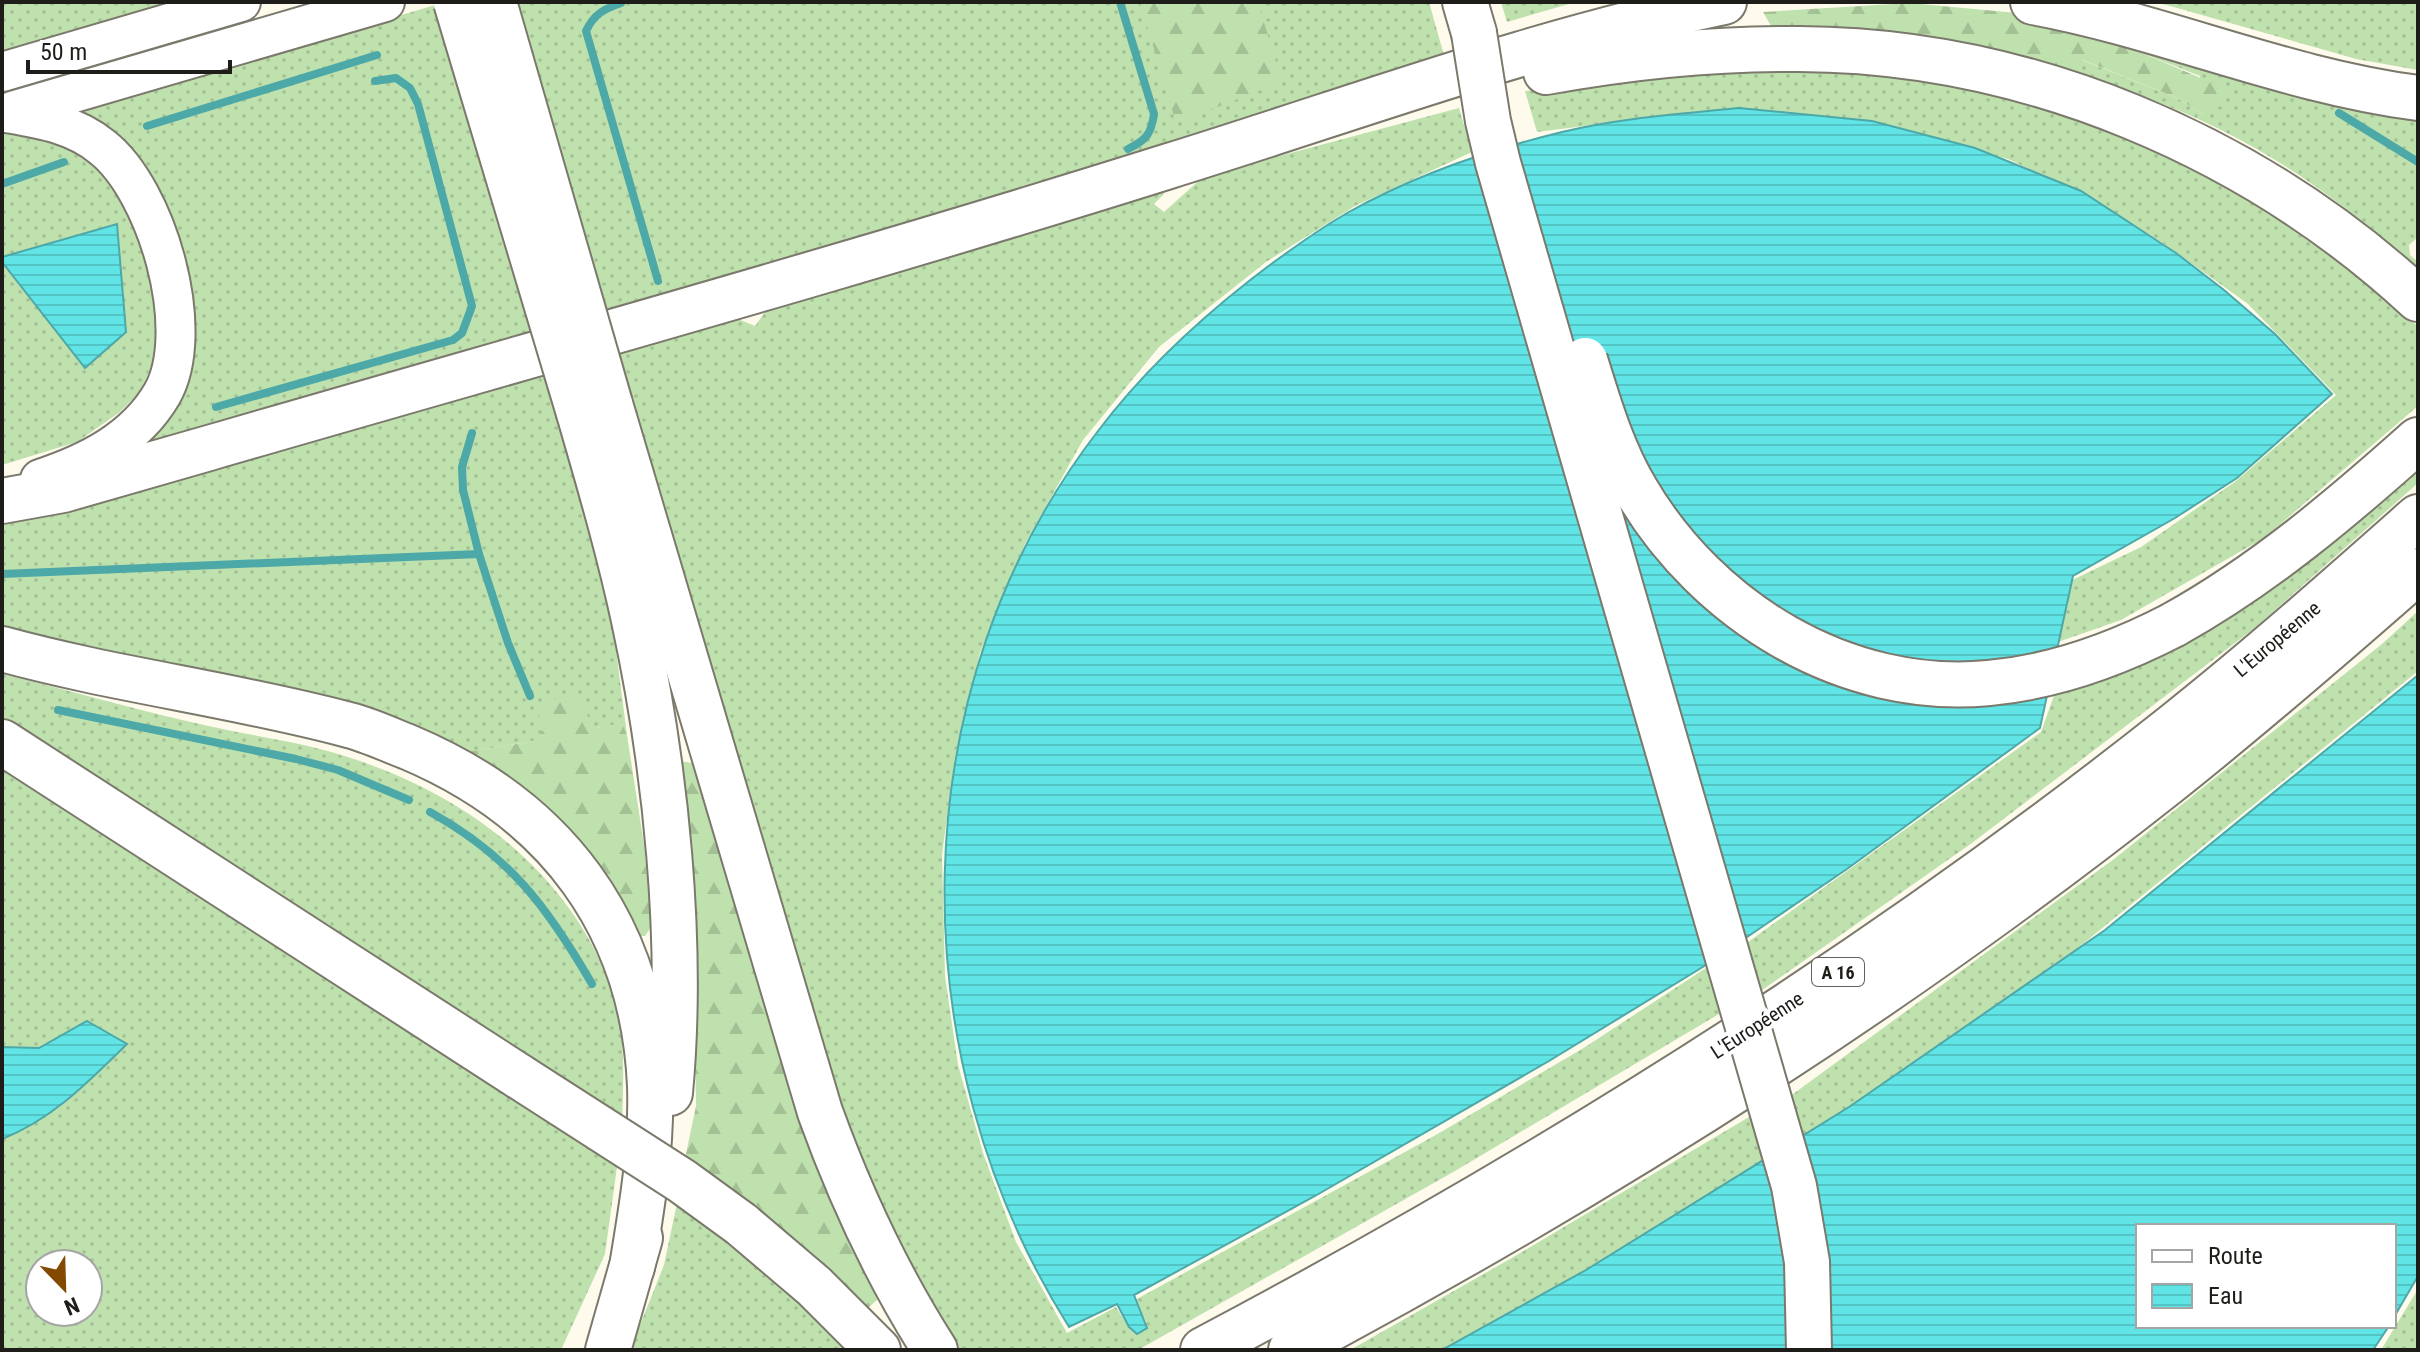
<svg xmlns="http://www.w3.org/2000/svg" width="2420" height="1352" font-family="'Roboto Condensed',sans-serif">
  <style>
    .grass { fill: url(#grass-dots); fill-rule: evenodd }
    .forest { fill: url(#forest-firs) }
    .water { fill: url(#water-rules); stroke: #4da8a8; stroke-width: 2 }
    .lines { fill: none; stroke-linecap: round; stroke-linejoin: round }
    .stream { stroke: #4da8a8; stroke-width: 8 }
    .major-casing { stroke: #7b786c; stroke-width: 42 }
    .highway-casing { stroke: #7b786c; stroke-width: 48 }
    .major { stroke: #fff; stroke-width: 38 }
    .highway { stroke: #fff; stroke-width: 44 }
    .highway-bridge-casing { stroke: #7b786c; stroke-width: 48; stroke-linecap: butt }
    .highway-bridge { stroke: #fff; stroke-width: 44 }
    .labels { text-anchor: middle; dominant-baseline: central; stroke-width: 8; stroke-linejoin: round; paint-order: stroke }
    .shield { fill: #fff; stroke: #62615e; stroke-width: 2 }
    .shield-label { font-size: 18px; font-weight: bold; fill: #1f1d19 }
    .street-label { font-size: 20px; fill: #1f1d19; stroke: #fff }
  </style>
  <defs>
    <pattern id="grass-dots" width="8" height="8" patternUnits="userSpaceOnUse" patternTransform="scale(2)"><rect width="8" height="8" fill="#bfe1ae"/><path d="M2 2h.1M6 6h.1" fill="none" stroke="#a4c195" stroke-width="1.8" stroke-linecap="round"/></pattern>
    <pattern id="forest-firs" width="22" height="20" patternUnits="userSpaceOnUse" patternTransform="scale(2)"><rect width="22" height="20" fill="#bfe1ae"/><path d="M5 1l3.5 6h-7zM16 11l3.5 6h-7z" fill="#a4c195"/></pattern>
    <pattern id="water-rules" width="6" height="5" patternUnits="userSpaceOnUse" patternTransform="scale(2)"><rect width="6" height="5" fill="#61e4e5"/><path d="M0 2.5h6" fill="none" stroke="#54c3c4"/></pattern>
  </defs>
  <rect width="100%" height="100%" fill="#fefbed"/>
  <g class="grass">
    <path d="M2 2H178L2 54Z"/>
    <path d="M510 2H1429L1445 59 602 317Z"/>
    <path d="M1501 2H1576L1507 22Z"/>
    <path d="M2156 2H2418V70L2356 59Z"/>
    <path d="M442 3 538 333 131 453 177 399 194 357 188 293 162 214 136 155 109 132 69 113Z"/>
    <path d="M2090 27 2418 117V237L2409 245 2410 255 2418 262V272C2357 211 2276 154 2198 119 2160 101 2117 89 2077 75L2082 60 2177 98 2204 115 2200 76 2142 53Z"/>
    <path d="M1742 65 1869 71 1973 82 2096 119 2211 171 2388 296 2418 327V406L2264 538 2121 620 2058 642 2066 583 2141 547 2236 481 2336 395 2248 304 2163 243 2095 200 2008 159 1905 132 1664 116 1537 132 1525 91Z"/>
    <path d="M1459 108 1472 152 1355 206 1266 262 1159 347 1083 440 1026 542 980 653 955 757 942 855 945 976 958 1065 983 1153 1016 1242 1067 1333 1116 1307 1131 1331 1146 1322 1135 1300 1434 1136 1582 1049 1706 968 1724 1011 1455 1171 1138 1350H960L927 1304 885 1217 842 1117 612 351 731 316 755 326 765 312 762 306 1156 185 1164 194 1154 204 1164 212 1204 176Z"/>
    <path d="M2 129 48 138 105 172 141 218 164 334 141 391 120 412 77 442 2 465Z"/>
    <path d="M549 371 603 579 616 650 627 735 622 724 596 728 544 730 535 741 467 752 2 633V519Z"/>
    <path d="M2418 463V483L2256 627 1972 843 1755 995 1741 947 2041 732 2056 690Z"/>
    <path d="M2418 611V671L2068 956 1797 1143 1789 1097 2114 859 2382 644Z"/>
    <path d="M2 674C73 691 142 712 213 727 249 735 285 740 320 749 447 782 565 861 612 989 627 1032 623 1082 622 1127L2 725Z"/>
    <path d="M2 761 617 1167 605 1254 561 1350H2ZM40 1264H88V1312H40Z"/>
    <path d="M1754 1114 1767 1161 1609 1259 1446 1350H1350L1510 1259Z"/>
    <path d="M677 1203 728 1240 798 1298 848 1350H630L664 1265Z"/>
    <path d="M2418 1289V1350H2381Z"/>
  </g>
  <g class="forest">
    <path d="M1140 2H1258L1282 82 1176 123Z"/>
    <path d="M1910 3 2017 13 2090 27 2142 53 2229 90 2220 106 2204 115 2177 98 2083 60 2077 75 2020 56 1918 34 1771 26 1763 12Z"/>
    <path d="M571 692 596 728 622 723 627 735 645 851 651 927 645 936H635L466 752 535 741 543 730 537 707Z"/>
    <path d="M674 760 698 764 879 1298 868 1308 722 1194 683 1168 696 1106 695 1010Z"/>
  </g>
  <g class="water">
    <path d="M1739 108 1872 121 1975 148 2081 191 2176 253 2224 290 2275 334 2332 394 2237 478 2175 518 2073 576 2040 728 1847 869 1706 965 1549 1061 1315 1196 1134 1295 1147 1328 1137 1334 1129 1327 1117 1304 1069 1327C898 1055 899 689 1098 431 1141 374 1193 325 1249 281 1280 257 1313 233 1347 213 1413 176 1488 150 1562 132 1619 118 1680 114 1739 108Z"/>
    <path d="M117 224 126 332 85 368 2 262V257Z"/>
    <path d="M2418 675V1276L2394 1317V1226H2138V1326H2389L2373 1350H1442L1586 1270 1849 1107 2105 930Z"/>
    <path d="M87 1021 127 1044C89 1081 53 1119 2 1139V1047L39 1048Z"/>
  </g>
  <g class="lines">
    <g class="stream">
      <path d="M1120 2 1154 114C1151 135 1146 140 1128 149"/>
      <path d="M621 3C604 9 594 14 586 31L658 281"/>
      <path d="M2339 113 2418 162"/>
      <path d="M147 126 377 55"/>
      <path d="M2 184 64 162"/>
      <path d="M216 407 453 340 462 333 472 306 418 104 410 88 396 78 375 81"/>
      <path d="M472 433 462 467 463 490 479 554"/>
      <path d="M2 574 479 554 508 643 530 696"/>
      <path d="M58 710 296 759 338 770 409 800"/>
      <path d="M430 812C510 856 548 908 592 984"/>
    </g>
    <defs>
      <g id="major">
        <path d="M2 72 241 2"/>
        <path d="M12 111 385 2"/>
        <path d="M6 113C41 119 74 124 102 147 157 190 198 331 162 394 135 440 88 463 40 479"/>
      </g>
      <g id="highway">
        <path d="M1465 2 1474 33"/>
        <path d="M2033 2C2163 26 2286 81 2418 98"/>
        <path d="M1546 72C1629 57 1714 48 1799 49 2027 50 2251 145 2418 299"/>
        <path d="M610 404 820 1112C850 1195 887 1275 935 1350"/>
        <path d="M579 413C599 482 619 550 634 620 666 768 684 942 670 1093"/>
        <path d="M2 501 63 490 209 448C529 355 851 266 1169 166 1353 109 1535 41 1724 2"/>
        <path d="M2173 625C2263 575 2342 508 2418 440"/>
        <path d="M2 649C115 680 232 694 345 724 367 729 387 739 408 747 555 809 643 924 650 1086 652 1148 642 1207 632 1267"/>
        <path d="M2 742 520 1077"/>
        <path d="M741 1224 814 1286 878 1350"/>
        <path d="M608 1350 640 1238"/>
        <path d="M1203 1350C1545 1169 1873 965 2176 724 2259 658 2339 587 2418 517"/>
        <path d="M1291 1350C1597 1187 1893 1000 2165 785 2252 716 2335 644 2418 571"/>
      </g>
    </defs>
    <use href="#major" class="major-casing"/>
    <use href="#highway" class="highway-casing"/>
    <use href="#major" class="major"/>
    <use href="#highway" class="highway"/>
    <defs>
      <g id="highway-bridge">
        <path d="M456 2 579 413"/>
        <path d="M494 2 610 404"/>
        <path d="M1474 33 1488 121 1498 163 1794 1186 1807 1262 1809 1350"/>
        <path d="M1585 360C1599 405 1612 450 1636 490 1707 611 1845 697 1989 683 2054 677 2115 655 2173 625"/>
        <path d="M520 1077 682 1181 741 1224"/>
      </g>
    </defs>
    <use href="#highway-bridge" class="highway-bridge-casing"/>
    <use href="#highway-bridge" class="highway-bridge"/>
  </g>
  <g class="labels">
    <rect class="shield" x="1812" y="958" width="52" height="28" rx="6"/>
    <g class="shield-label">
      <text x="1838" y="972">A 16</text>
    </g>
    <g class="street-label">
      <text transform="translate(2277 639) rotate(-40)">L'Européenne</text>
      <text transform="translate(1757 1025) rotate(-33)">L'Européenne</text>
    </g>
  </g>
  <rect width="2420" height="1352" fill="none" stroke="#1f1d19" stroke-width="8"/>
  <rect x="2136" y="1224" width="260" height="104" fill="#ffffff" stroke="#a5a5a3" stroke-width="2"/>
  <rect x="2152" y="1250" width="40" height="12" fill="#ffffff" stroke="#a5a5a3" stroke-width="2"/>
  <text x="2208" y="1264" font-size="24" fill="#1f1d19">Route</text>
  <rect x="2152" y="1284" width="40" height="24" fill="url(#water-rules)" stroke="#a5a5a3" stroke-width="2"/>
  <text x="2208" y="1304" font-size="24" fill="#1f1d19">Eau</text>
  <g transform="translate(64 1288) rotate(157)"><circle r="38" fill="#ffffff" stroke="#a5a5a3" stroke-width="2"/>
  <path d="M0-6L14 30L0 20L-14 30Z" fill="#844900"/>
  <text y="-12" font-size="22" font-weight="bold" text-anchor="middle" fill="#1f1d19">N</text>
  </g>
  <path d="M28 60v12h202v-12" fill="none" stroke="#1f1d19" stroke-width="4"/>
  <text x="40" y="60" font-size="24" fill="#1f1d19" stroke="#ffffff" stroke-width="6" paint-order="stroke">50 m</text>
</svg>
